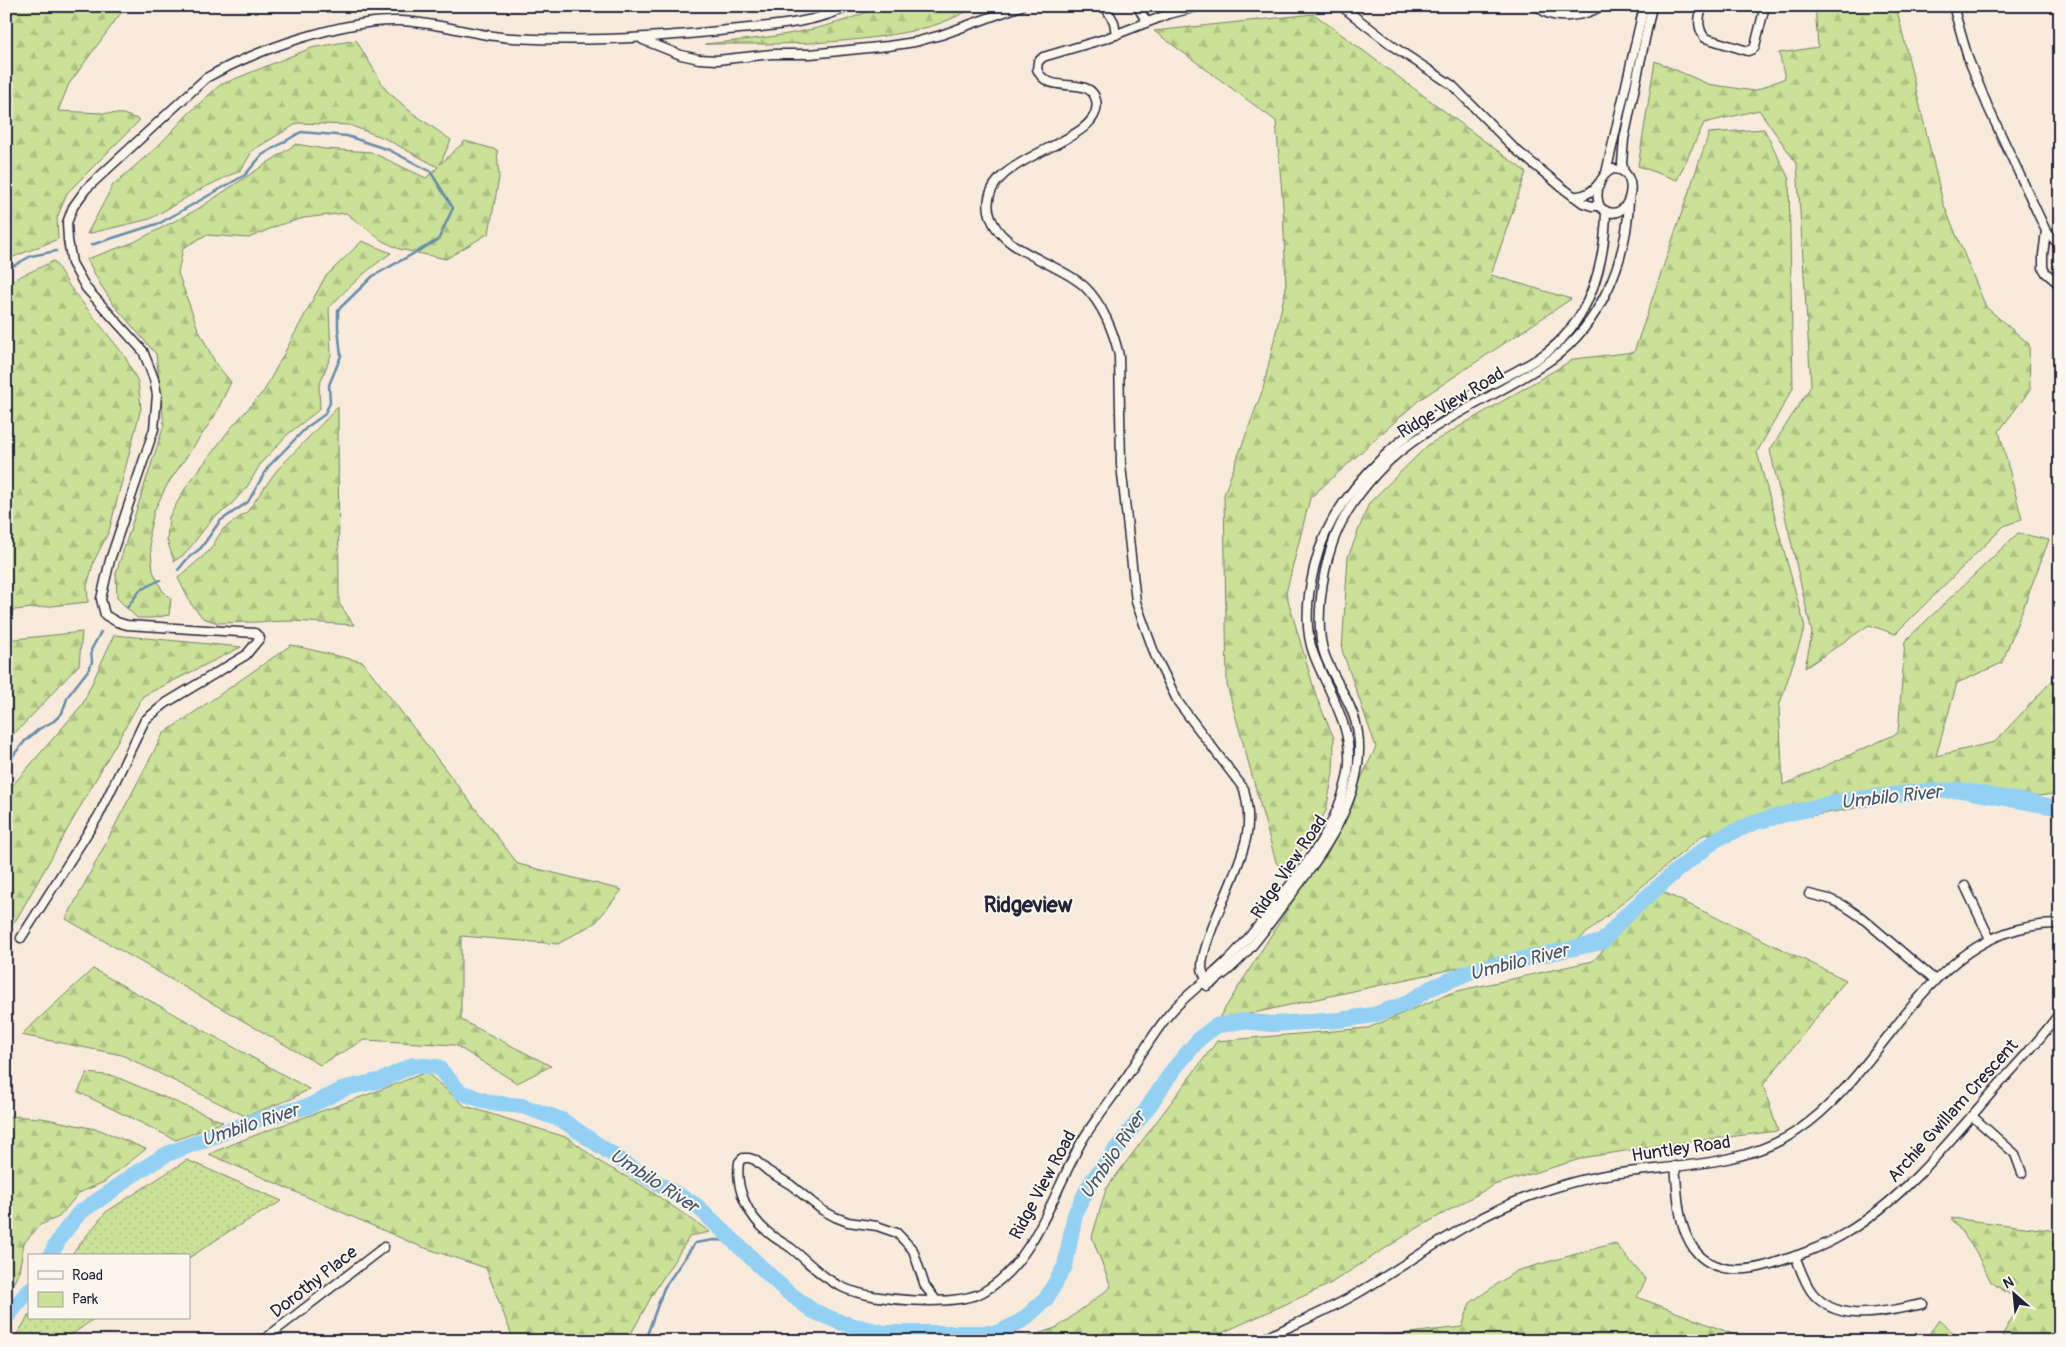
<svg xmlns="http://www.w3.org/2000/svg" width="2066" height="1347" font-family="Pangolin,sans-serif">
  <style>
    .green { fill: url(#green-dots); stroke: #768269 }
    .forest { fill: url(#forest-firs); stroke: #768269 }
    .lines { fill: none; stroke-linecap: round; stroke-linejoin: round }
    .stream { stroke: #668baa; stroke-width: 2.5 }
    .river { stroke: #93d1f4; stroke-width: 16 }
    .street-casing { stroke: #22223b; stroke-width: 11 }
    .street { stroke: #fbf7ec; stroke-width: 8 }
    .labels { text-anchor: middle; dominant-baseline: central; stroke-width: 4; stroke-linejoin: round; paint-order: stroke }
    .street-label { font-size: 18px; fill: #22223b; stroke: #fbf7ec }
    .water-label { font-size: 19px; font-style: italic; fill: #445772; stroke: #fbf7ec }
    .district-label { font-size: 22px; font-weight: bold; fill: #22223b; stroke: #fbf7ec }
  </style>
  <defs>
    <pattern id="green-dots" width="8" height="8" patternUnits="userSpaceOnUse" patternTransform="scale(1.25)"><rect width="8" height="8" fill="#cae197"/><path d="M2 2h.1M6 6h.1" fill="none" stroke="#adc183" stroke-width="1.8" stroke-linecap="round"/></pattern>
    <pattern id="forest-firs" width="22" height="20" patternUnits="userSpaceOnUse" patternTransform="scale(1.25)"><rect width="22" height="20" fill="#cae197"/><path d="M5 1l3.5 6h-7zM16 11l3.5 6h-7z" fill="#adc183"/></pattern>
  </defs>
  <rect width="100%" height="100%" fill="#f8ebdc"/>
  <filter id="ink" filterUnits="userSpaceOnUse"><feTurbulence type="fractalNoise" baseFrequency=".02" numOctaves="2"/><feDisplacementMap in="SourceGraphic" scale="10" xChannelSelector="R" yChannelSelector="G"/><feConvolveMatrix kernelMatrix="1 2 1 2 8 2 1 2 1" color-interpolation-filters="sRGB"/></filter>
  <g filter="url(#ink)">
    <g class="green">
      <path d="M187 1160 282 1201 231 1230 189 1258V1256H70L106 1212Z"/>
      <path d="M29 1315V1318H95L63 1341H13Z"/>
    </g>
    <g class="forest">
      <path d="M6 6H126L69 84 58 111 123 114 140 120 67 193 57 218 58 239 6 260Z"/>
      <path d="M880 6H981C963 12 946 23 928 27 855 46 779 44 705 44 764 38 825 33 880 6Z"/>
      <path d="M1815 6H1896L1943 203 1986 307 2029 344 2030 390 1999 431 2022 519 2004 526 1895 634 1869 625 1805 668 1812 633 1770 450 1811 386 1797 164 1759 110 1704 123 1677 180 1638 166 1655 61 1708 84 1754 91 1785 78 1779 53 1818 47Z"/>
      <path d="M1314 14 1526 172 1491 275 1571 299 1419 400 1310 498 1286 593 1317 699 1334 738 1333 773 1326 811 1307 843 1284 872 1276 862 1227 685 1224 494 1263 389 1286 288 1283 206 1276 121 1154 31Z"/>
      <path d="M356 40 386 90 411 112 451 140 440 164 465 141 497 150 499 178 489 233 446 259 399 249 381 240 346 213 304 218 279 225 249 238 206 235 183 248 178 273 198 329 216 364 231 382 214 417 167 485 154 511 149 533 153 571 162 590 171 599 169 615 152 618H137L117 598 116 573 164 425 156 354 114 305 100 284 87 259 132 243 196 210 296 144 325 149 371 152 426 178 438 167 384 138 349 125 298 123 253 150 241 170 203 188 150 219 87 234 113 185 158 146 190 112 220 85 311 48Z"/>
      <path d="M1764 129 1789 179 1793 388 1757 452 1805 627 1779 706 1783 785 1898 733 1905 641 2018 533 2049 540 2002 663 1957 683 1936 756 1995 742 2060 672V793L2024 798 1941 793 1703 835 1576 942 1217 1021 1335 834 1376 747 1342 650 1348 557 1369 503 1428 445 1574 359 1634 352 1709 133Z"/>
      <path d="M362 241 391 253C368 269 348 287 329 308L331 355 319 386 320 409 288 434 261 463 247 487 228 508 213 518 185 554 174 561 167 540 169 517 186 487 230 429 264 391 325 277Z"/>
      <path d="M54 261 70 287 124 355 138 382 141 408 109 531 94 561 87 586 88 602 6 611V283Z"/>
      <path d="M338 407 339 603 354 625 293 621 218 623 203 618 191 604 178 578 209 551 223 529 247 512 277 470Z"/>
      <path d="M82 632 79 665C54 690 33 717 6 741V640Z"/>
      <path d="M114 635 241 647 143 696 16 920 6 928V793L82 705Z"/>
      <path d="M291 645 363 662 518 864 622 890 596 922 558 944 461 936V1020L551 1066 517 1083 455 1045 364 1040 320 1065 66 919 163 734Z"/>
      <path d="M1659 890 1846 980 1763 1085 1778 1131 1669 1144 1587 1157 1494 1185 1414 1230 1328 1285 1204 1341H1017L1058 1327 1111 1287 1092 1237 1106 1189 1217 1041 1368 1028 1453 992 1593 961Z"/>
      <path d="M93 969 309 1089 291 1099 245 1116 122 1055 21 1035Z"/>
      <path d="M426 1072 465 1106 569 1138 600 1162 643 1186 710 1232 690 1236 654 1292 627 1341H514L486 1268 419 1246 209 1154C280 1123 354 1102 426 1072Z"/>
      <path d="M87 1073 114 1076 223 1122 176 1140 78 1092Z"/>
      <path d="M6 1116 42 1118 100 1130 146 1149 104 1182 79 1193 59 1217 40 1225 24 1243 19 1272 6 1298Z"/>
      <path d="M1951 1218 2057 1231 2060 1229V1341H2012L2002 1336 2021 1302 1991 1282 1975 1250Z"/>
      <path d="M1615 1243 1646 1280 1637 1297 1751 1341H1339L1462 1327 1470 1303 1516 1271Z"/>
      <path d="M1939 1320 1962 1341H1924Z"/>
    </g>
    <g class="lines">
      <g class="stream">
        <path d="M6 14 10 6"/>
        <path d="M91 245 160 223 183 210 245 175 262 155 301 132 347 136 389 150 430 171 453 208 438 240 373 276 338 310V328L341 356 329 385 330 403 324 415 307 427 268 467 248 502 220 521 201 548 188 558 178 570"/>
        <path d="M6 270 31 256 56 251"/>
        <path d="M127 608 140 590 160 580"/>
        <path d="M6 764 25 741 39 729 54 721 62 713 68 696 89 669 92 662 91 650 101 632"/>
        <path d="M640 1341 647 1335 664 1288 695 1243 714 1240 733 1241"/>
      </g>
      <g class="river">
        <path d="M50 1256 61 1236 80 1212 109 1193 131 1176 167 1154 259 1119 309 1106 346 1088 382 1080 413 1065 438 1067 460 1092 491 1103 522 1106 562 1120 638 1172 697 1206 785 1290 813 1311 842 1323 885 1333H998L1023 1320 1046 1299 1065 1266 1075 1214 1091 1182 1149 1106 1173 1070 1200 1038 1216 1026 1242 1021 1273 1024 1340 1020 1373 1015 1405 1004 1431 988 1477 969 1602 942 1624 917 1676 871 1717 839 1756 822 1790 813 1842 801 1917 792 1960 790 2060 808"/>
        <path d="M6 1318 29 1290"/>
      </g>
      <defs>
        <g id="street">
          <path d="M1105 6 1114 22 1116 35"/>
          <path d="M1137 6 1147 22"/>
          <path d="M1201 6 1169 14 1104 39 1043 57 1038 62 1037 69C1047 97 1090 74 1096 100 1107 146 978 153 989 211 997 252 1055 260 1084 286 1102 303 1114 332 1119 356L1121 465 1136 602 1155 655 1178 702 1244 789C1248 806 1250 821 1246 839 1239 868 1224 897 1213 926 1209 938 1202 953 1202 967 1202 973 1206 979 1209 984"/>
          <path d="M1341 6 1397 49 1452 85 1514 148 1564 189 1583 203 1592 206H1599"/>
          <path d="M1538 6C1552 23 1585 16 1601 6"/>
          <path d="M1703 6C1698 17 1697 28 1705 38L1748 51 1753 49 1755 46 1765 6"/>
          <path d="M1953 6 1968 58 1988 107 2046 231 2043 255V268L2046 273 2060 285"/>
          <path d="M643 40 681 55 699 59 717 60 772 54H810L888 46 915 42 941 35 1021 6"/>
          <path d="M1613 169C1645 168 1629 232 1600 207 1594 193 1599 175 1613 169Z"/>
          <path d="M1624 172 1622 163 1624 139 1652 6"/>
          <path d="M1606 173 1644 6"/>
          <path d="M1573 196C1584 197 1592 193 1599 183"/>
          <path d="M2046 231 2060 246"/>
          <path d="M1965 886 1990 939"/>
          <path d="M1809 894 1829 899 1843 905 1861 917 1935 980"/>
          <path d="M21 938 99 815 145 720 166 703 246 655 260 638 255 633 127 625 117 622 105 615 101 599 110 560 154 429 157 395 154 379 143 351 86 288 72 263 68 240 67 223 73 207 86 189 206 78C256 50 343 19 400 21 438 22 475 36 513 38 585 42 656 38 728 30 770 26 812 24 850 6"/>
          <path d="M1207 986C1238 967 1260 937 1281 908 1318 860 1367 798 1358 733 1354 705 1335 682 1325 656 1314 627 1322 574 1332 545 1340 520 1358 494 1376 474 1425 421 1494 400 1552 359 1601 324 1627 259 1629 201"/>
          <path d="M1972 1116 2015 1154 2022 1173"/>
          <path d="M1675 1166C1678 1194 1677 1225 1694 1249 1712 1274 1745 1272 1771 1264 1796 1256 1821 1248 1844 1234 1904 1199 1949 1142 1994 1090 2016 1065 2041 1040 2060 1012"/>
          <path d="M1795 1256C1800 1268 1804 1281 1811 1291 1838 1327 1888 1310 1923 1304"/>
          <path d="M936 1300 925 1286 913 1250 897 1233 877 1226 848 1222 835 1217 822 1210 791 1185 768 1171 755 1160 749 1158H743L739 1162C735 1189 748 1217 770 1234 777 1240 784 1243 791 1248 809 1262 823 1279 844 1288 873 1301 955 1307 983 1292 1035 1263 1054 1190 1082 1141 1095 1119 1111 1100 1125 1079 1141 1056 1154 1031 1172 1011 1189 992 1210 978 1228 960 1245 943 1261 923 1276 903 1307 864 1339 823 1348 773 1355 729 1329 694 1314 655 1299 617 1313 554 1333 519 1358 476 1403 434 1445 409 1476 390 1510 377 1540 357 1589 325 1605 266 1606 211"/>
          <path d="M262 1341 384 1247"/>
          <path d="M1258 1341C1293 1325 1330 1310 1363 1290 1418 1257 1470 1218 1530 1196 1557 1186 1584 1178 1612 1174 1674 1165 1743 1167 1797 1131 1891 1068 1928 923 2060 924"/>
        </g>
      </defs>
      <use href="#street" class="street-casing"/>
      <use href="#street" class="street"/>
    </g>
  </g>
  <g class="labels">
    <g class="street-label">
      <text transform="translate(1451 403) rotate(-31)">Ridge View Road</text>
      <text transform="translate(1289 867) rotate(-56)">Ridge View Road</text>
      <text transform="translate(1953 1111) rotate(-48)">Archie Gwillam Crescent</text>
      <text transform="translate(1681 1149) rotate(-8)">Huntley Road</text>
      <text transform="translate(1043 1185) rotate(-62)">Ridge View Road</text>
      <text transform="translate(314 1282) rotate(-38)">Dorothy Place</text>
    </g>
    <g class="water-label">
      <text transform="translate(1891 797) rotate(-6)">Umbilo River</text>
      <text transform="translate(1519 962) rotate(-14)">Umbilo River</text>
      <text transform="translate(250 1125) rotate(-18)">Umbilo River</text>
      <text transform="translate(1113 1155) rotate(-56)">Umbilo River</text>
      <text transform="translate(654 1181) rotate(33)">Umbilo River</text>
    </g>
    <g class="district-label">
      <text x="1028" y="905">Ridgeview</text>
    </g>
  </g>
  <rect width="2066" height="1347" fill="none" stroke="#fbf7ec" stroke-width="25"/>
  <rect x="12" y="12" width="2041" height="1322" fill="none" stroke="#22223b" stroke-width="2" filter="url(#ink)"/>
  <rect x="28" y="1254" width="162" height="65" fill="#fbf7ec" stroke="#a4a2a5"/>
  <rect x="38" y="1271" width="25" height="8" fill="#fbf7ec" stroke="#a4a2a5"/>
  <text x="72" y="1280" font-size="15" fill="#22223b">Road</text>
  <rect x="38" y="1292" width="25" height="15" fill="#cae197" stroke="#a4a2a5"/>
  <text x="72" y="1304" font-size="15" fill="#22223b">Park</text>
  <g transform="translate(2014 1294) rotate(333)" stroke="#fbf7ec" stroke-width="4" paint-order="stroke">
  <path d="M0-4L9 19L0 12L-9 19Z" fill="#22223b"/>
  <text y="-8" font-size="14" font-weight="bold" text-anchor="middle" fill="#22223b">N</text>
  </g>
</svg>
